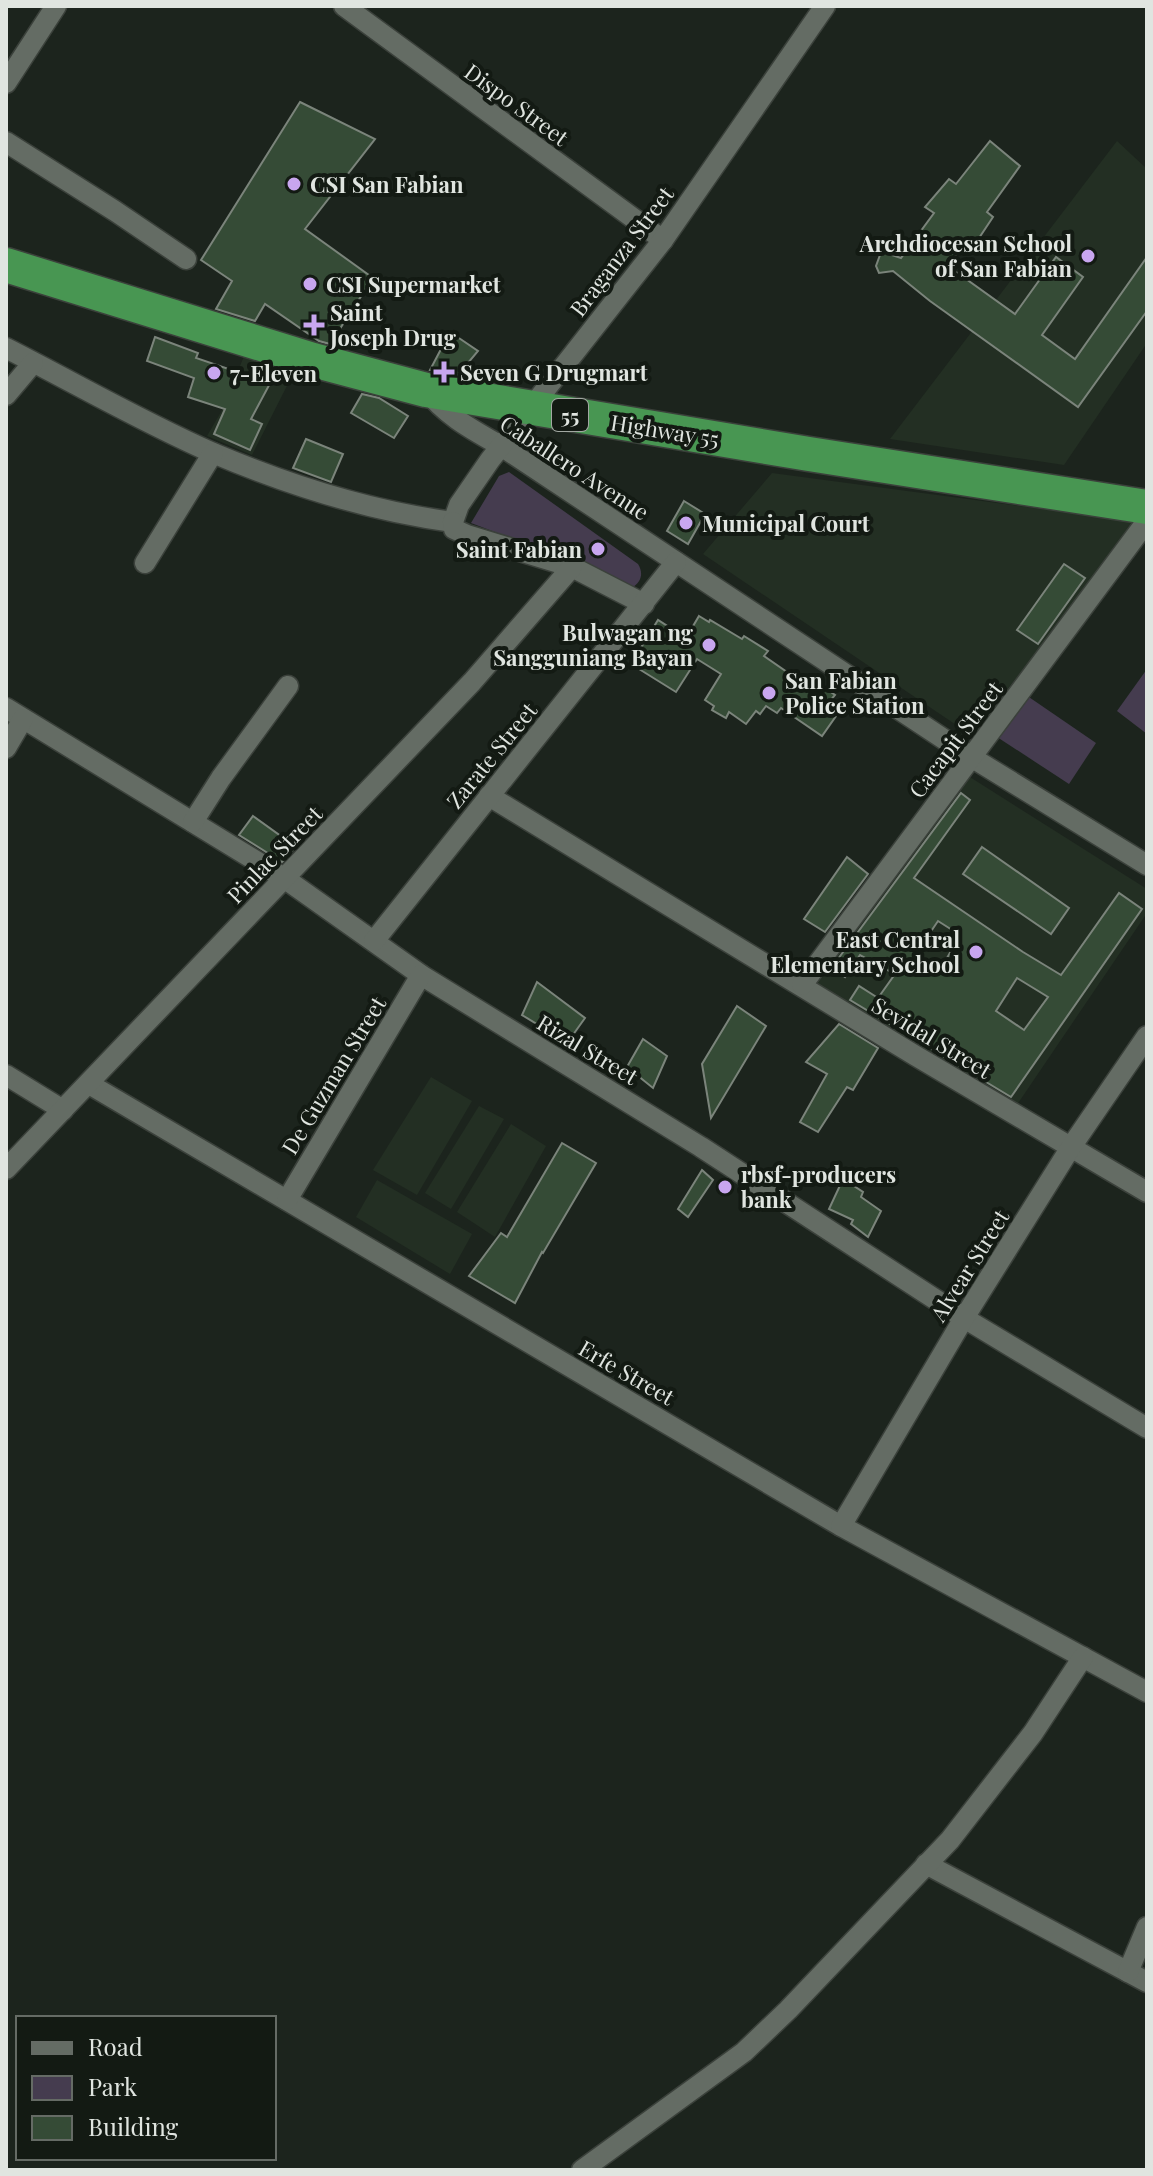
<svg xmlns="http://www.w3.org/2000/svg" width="1153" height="2176" font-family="'Playfair Display',serif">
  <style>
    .built { fill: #232f23 }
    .green { fill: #453c4f }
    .building { fill: #354b36; stroke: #7b847b; stroke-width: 2; fill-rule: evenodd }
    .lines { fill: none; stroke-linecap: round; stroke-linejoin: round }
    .minor-casing { stroke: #3b413b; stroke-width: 23 }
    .trunk-casing { stroke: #3b413b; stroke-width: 37 }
    .minor { stroke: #646c64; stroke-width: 20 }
    .trunk { stroke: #489652; stroke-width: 34 }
    .poi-dot { fill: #c8a6ef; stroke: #131a13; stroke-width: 3 }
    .labels { text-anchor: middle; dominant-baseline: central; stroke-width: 8; stroke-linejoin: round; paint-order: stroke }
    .shield { fill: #131a13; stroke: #a2a8a2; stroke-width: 2 }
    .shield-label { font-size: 20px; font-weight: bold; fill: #e0e5e0 }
    .street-label { font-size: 22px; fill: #e0e5e0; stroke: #131a13 }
    .poi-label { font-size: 22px; font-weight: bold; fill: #e0e5e0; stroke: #131a13; text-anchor: start }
  </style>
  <rect width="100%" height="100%" fill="#1c241d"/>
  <g class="built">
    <path d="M1117 141 1147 169V343L1064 465 890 439Z"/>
    <path d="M247 349 296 368 252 455 207 436 221 412Z"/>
    <path d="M772 473 1140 522 971 735 703 554Z"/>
    <path d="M962 772 1147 889V913L1010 1115 803 992Z"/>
    <path d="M431 1077 472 1101 417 1195 373 1170Z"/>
    <path d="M479 1106 504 1119 451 1209 425 1193Z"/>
    <path d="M511 1124 546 1146 495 1237 457 1212Z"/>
    <path d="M377 1180 472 1234 450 1274 356 1217Z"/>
  </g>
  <g class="green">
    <path d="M509 472 638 564C644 574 641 582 632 588L580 564 471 523 499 476Z"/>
    <path d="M1147 669V734L1117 711Z"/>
    <path d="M1023 693 1096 743 1069 784 994 735Z"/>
  </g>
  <g class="building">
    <path d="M300 102 375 139 305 229 373 278 330 344 319 341 265 304 255 321 216 309 232 281 201 260Z"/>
    <path d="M990 141 1020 166 987 212 993 217 975 244 968 239 948 266 1015 314 1056 257 1083 277 1042 335 1075 359 1147 257V311L1078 407 930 301 893 271 879 273 876 266 880 255 886 253 901 258 934 213 925 207 949 179 956 184Z"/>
    <path d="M450 332 478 351 458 375 430 370Z"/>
    <path d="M155 337 198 353 196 358 249 376 255 366 274 376 251 419 262 424 250 450 214 434 225 409 188 397 194 378 147 361Z"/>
    <path d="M362 394 379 398 408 416 394 438 351 413Z"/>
    <path d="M306 439 343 454 331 482 293 468Z"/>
    <path d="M684 501 705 514 688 544 667 531Z"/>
    <path d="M1064 564 1085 578 1038 644 1017 630Z"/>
    <path d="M699 616 709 622 710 620 742 639 744 636 768 651 764 656 813 690 818 683 835 695 830 701 841 709 822 736 781 708 777 713 766 706 760 714 756 711 746 724 729 712 726 718 712 710 714 706 705 700 721 674 697 659 676 692 631 664 658 620 686 638Z"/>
    <path d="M961 793 970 800 914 878 1023 952 1061 975 1119 893 1142 909 1011 1097 850 1000 859 986 878 998 895 974 860 955 845 977 832 967ZM938 921 960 935 938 974 913 958ZM1017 978 1048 997 1024 1030 996 1011Z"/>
    <path d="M253 816 296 847 282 862 239 835Z"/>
    <path d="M982 847 1069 908 1051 934 963 874Z"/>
    <path d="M847 857 868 874 825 932 804 919Z"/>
    <path d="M537 982 585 1018 570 1039 547 1024 545 1029 522 1015Z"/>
    <path d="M737 1006 766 1026 711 1118 702 1064Z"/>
    <path d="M839 1024 878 1048 853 1090 847 1087 818 1132 800 1122 827 1074 806 1062Z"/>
    <path d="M643 1039 667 1056 653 1088 627 1067Z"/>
    <path d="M562 1143 596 1163 543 1253 542 1252 515 1303 469 1276 501 1233 507 1237Z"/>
    <path d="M702 1170 713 1180 688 1217 678 1209Z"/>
    <path d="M843 1179 863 1192 861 1197 881 1211 868 1237 851 1224 853 1220 829 1209Z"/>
  </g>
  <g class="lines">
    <defs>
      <g id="minor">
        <path d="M344 6 663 240"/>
        <path d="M6 83 56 6"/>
        <path d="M6 142 115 211 186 259"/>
        <path d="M6 348C75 383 142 422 213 453 291 486 369 511 453 522"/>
        <path d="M426 390C446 416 473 430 501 446L971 757 1147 865"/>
        <path d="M6 395 33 363"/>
        <path d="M453 522 459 505 490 460 663 240 825 6"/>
        <path d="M453 522 454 529 467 535 572 567 644 604"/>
        <path d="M145 563 213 453"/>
        <path d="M6 708 284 878 421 975 701 1147 964 1318 1147 1428"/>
        <path d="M6 748 23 719"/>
        <path d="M489 796 916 1056 1147 1192"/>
        <path d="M193 822 221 778 288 686"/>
        <path d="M374 941 676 562"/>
        <path d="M802 985 1147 521"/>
        <path d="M6 1075 63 1110"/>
        <path d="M89 1084 841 1526 1147 1692"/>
        <path d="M6 1169 472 682 572 567"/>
        <path d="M287 1200 421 975"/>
        <path d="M841 1526 964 1318 1071 1147 1147 1036"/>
        <path d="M926 1864 1147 1982"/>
        <path d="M1128 1972 1147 1927"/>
        <path d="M582 2170 744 2052 788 2010 950 1840 1033 1733 1083 1657"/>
      </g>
      <path id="trunk" d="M6 265 313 360 426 390 809 454 1147 507"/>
    </defs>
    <use href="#minor" class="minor-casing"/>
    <use href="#trunk" class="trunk-casing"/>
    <use href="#minor" class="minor"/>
    <use href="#trunk" class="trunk"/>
  </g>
  <g class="poi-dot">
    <circle cx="294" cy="184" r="8"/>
    <circle cx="1088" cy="256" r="8"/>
    <circle cx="310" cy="284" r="8"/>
    <path d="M310 313h8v8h8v8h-8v8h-8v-8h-8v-8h8z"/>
    <path d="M440 360h8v8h8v8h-8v8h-8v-8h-8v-8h8z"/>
    <circle cx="214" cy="373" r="8"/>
    <circle cx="686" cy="523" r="8"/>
    <circle cx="598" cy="549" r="8"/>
    <circle cx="709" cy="645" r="8"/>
    <circle cx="769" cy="693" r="8"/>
    <circle cx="976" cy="952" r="8"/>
    <circle cx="725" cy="1187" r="8"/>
  </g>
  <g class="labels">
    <rect class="shield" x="552" y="399" width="36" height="32" rx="6"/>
    <g class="shield-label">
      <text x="570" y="415">55</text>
    </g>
    <g class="street-label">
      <text transform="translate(517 104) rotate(36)">Dispo Street</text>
      <text transform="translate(621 251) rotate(-53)">Braganza Street</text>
      <text transform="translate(665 430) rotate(9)">Highway 55</text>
      <text transform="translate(575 467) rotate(33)">Caballero Avenue</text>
      <text transform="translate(955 739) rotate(-53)">Cacapit Street</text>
      <text transform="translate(491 755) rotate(-51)">Zarate Street</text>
      <text transform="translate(274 854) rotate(-46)">Pinlac Street</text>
      <text transform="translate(932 1037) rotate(31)">Sevidal Street</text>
      <text transform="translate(588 1049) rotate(31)">Rizal Street</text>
      <text transform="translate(333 1075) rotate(-59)">De Guzman Street</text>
      <text transform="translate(969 1265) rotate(-58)">Alvear Street</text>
      <text transform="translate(627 1372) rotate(30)">Erfe Street</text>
    </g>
    <g class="poi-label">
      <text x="310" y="184">CSI San Fabian</text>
      <text x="1072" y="243" text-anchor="end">Archdiocesan School<tspan x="1072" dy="25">of San Fabian</tspan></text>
      <text x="326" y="284">CSI Supermarket</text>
      <text x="330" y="312">Saint<tspan x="330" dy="25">Joseph Drug</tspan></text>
      <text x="460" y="372">Seven G Drugmart</text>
      <text x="230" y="373">7-Eleven</text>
      <text x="702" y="523">Municipal Court</text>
      <text x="582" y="549" text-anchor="end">Saint Fabian</text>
      <text x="693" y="632" text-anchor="end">Bulwagan ng<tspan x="693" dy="25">Sangguniang Bayan</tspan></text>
      <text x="785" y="680">San Fabian<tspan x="785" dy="25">Police Station</tspan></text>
      <text x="960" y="939" text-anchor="end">East Central<tspan x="960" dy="25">Elementary School</tspan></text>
      <text x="741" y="1174">rbsf-producers<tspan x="741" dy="25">bank</tspan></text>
    </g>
  </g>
  <rect width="1153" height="2176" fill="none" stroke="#e0e5e0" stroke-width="16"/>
  <rect x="16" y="2016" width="260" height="144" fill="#131a13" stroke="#656b65" stroke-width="2"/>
  <rect x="32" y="2042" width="40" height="12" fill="#646c64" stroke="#656b65" stroke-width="2"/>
  <text x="88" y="2056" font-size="24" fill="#e0e5e0">Road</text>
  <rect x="32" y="2076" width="40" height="24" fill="#453c4f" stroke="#656b65" stroke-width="2"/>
  <text x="88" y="2096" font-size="24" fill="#e0e5e0">Park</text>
  <rect x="32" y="2116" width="40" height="24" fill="#354b36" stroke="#656b65" stroke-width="2"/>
  <text x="88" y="2136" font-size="24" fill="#e0e5e0">Building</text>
</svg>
